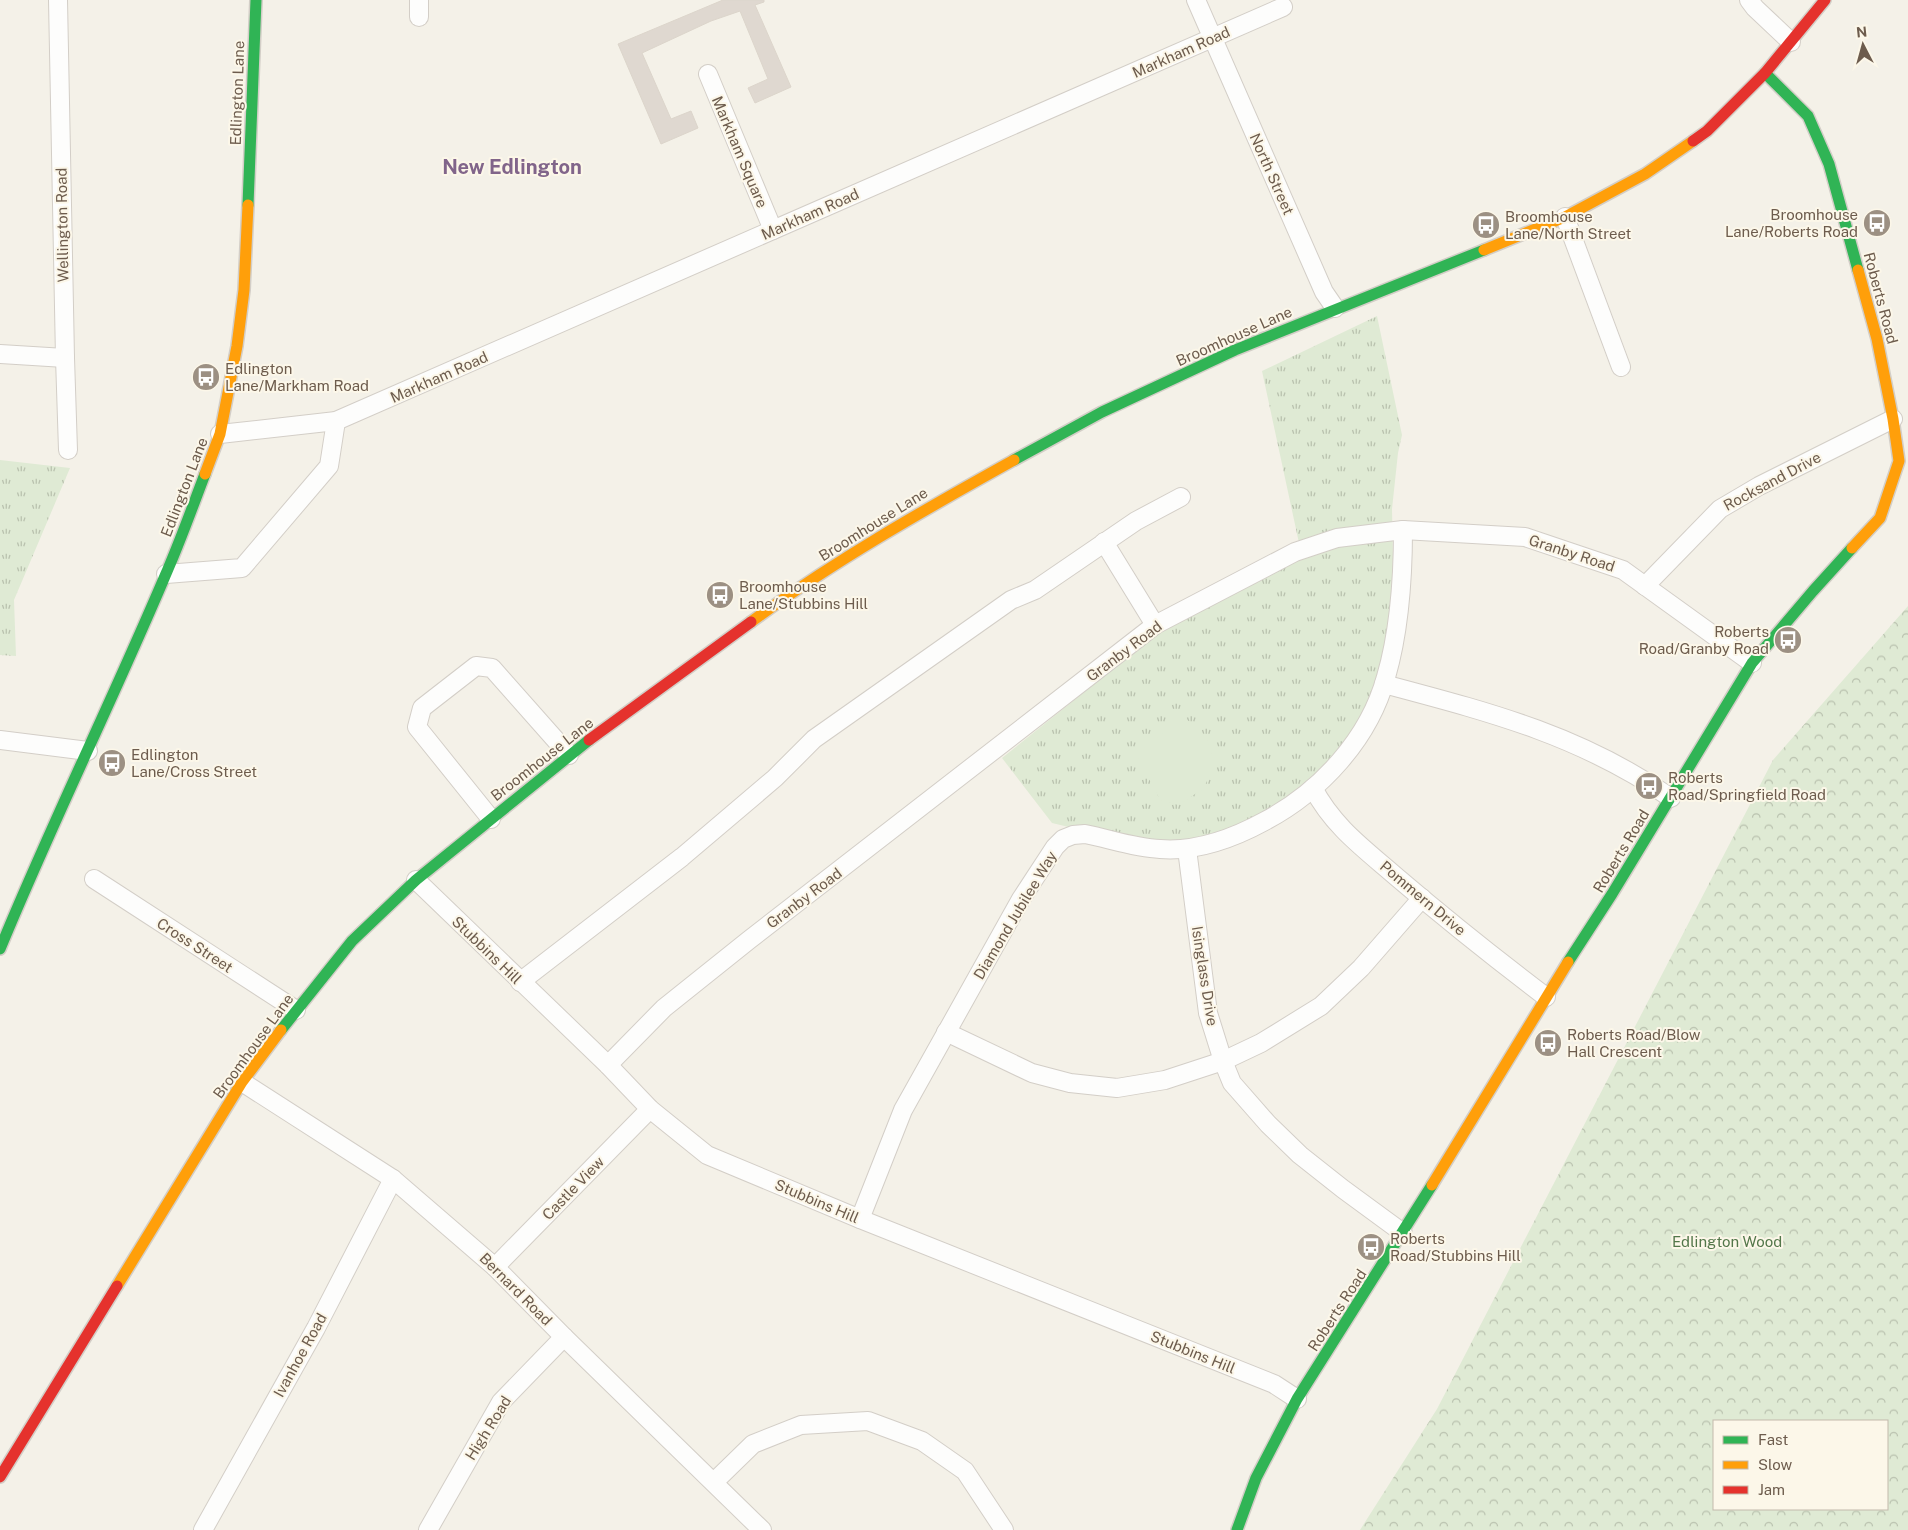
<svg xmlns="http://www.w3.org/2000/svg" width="1908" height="1530" font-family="'Public Sans',sans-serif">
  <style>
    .grass { fill: url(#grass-tufts) }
    .forest { fill: url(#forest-crowns); fill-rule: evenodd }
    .green { fill: #dfead4 }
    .building { fill: #dfd8d0; stroke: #dcd5cb }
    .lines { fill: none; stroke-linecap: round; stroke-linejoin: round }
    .street-casing { stroke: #d3cec7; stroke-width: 20 }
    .fast-casing { stroke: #d3cec7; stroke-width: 14 }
    .slow-casing { stroke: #d3cec7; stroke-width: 14 }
    .jam-casing { stroke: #d3cec7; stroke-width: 14 }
    .street { stroke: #fdfdfc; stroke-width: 18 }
    .fast { stroke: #30b455; stroke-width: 11 }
    .slow { stroke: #ff9f0a; stroke-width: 11 }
    .jam { stroke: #e5322d; stroke-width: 11 }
    .labels { text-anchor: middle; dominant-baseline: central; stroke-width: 4; stroke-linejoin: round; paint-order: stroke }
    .street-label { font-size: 15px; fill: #6d5c4d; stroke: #fcf7e9 }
    .poi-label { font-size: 15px; fill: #6d5c4d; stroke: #fcf7e9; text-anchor: start }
    .park-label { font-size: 15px; fill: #53774a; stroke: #fcf7e9 }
    .district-label { font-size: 20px; font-weight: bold; fill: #81658a; stroke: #fcf7e9 }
  </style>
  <defs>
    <pattern id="grass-tufts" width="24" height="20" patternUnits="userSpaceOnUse" patternTransform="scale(1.25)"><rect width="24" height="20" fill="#dfead4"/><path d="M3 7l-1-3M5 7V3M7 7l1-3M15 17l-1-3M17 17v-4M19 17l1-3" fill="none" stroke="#b9c1ae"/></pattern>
    <pattern id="forest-crowns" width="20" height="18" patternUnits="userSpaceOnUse" patternTransform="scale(1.25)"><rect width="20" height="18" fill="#dfead4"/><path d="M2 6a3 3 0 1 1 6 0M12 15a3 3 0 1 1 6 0" fill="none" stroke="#b9c1ae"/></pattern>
  </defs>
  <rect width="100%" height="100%" fill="#f4f1e8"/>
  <g class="grass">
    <path d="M1377 316 1402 435 1398 453 1392 509 1393 558 1391 611 1379 683 1362 715 1338 754 1312 779 1286 799 1227 836 1161 849 1052 823 1002 758 1159 632 1302 557 1262 371Z"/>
    <path d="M0 460 70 468 14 600 16 656 0 655Z"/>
  </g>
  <path class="forest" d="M1908 606V1530H1360L1437 1409 1773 760ZM1714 1421H1887V1509H1714Z"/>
  <path class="green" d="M1184 717 1206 736 1215 765 1203 789 1178 805 1160 800 1136 754Z"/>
  <path class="building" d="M723 0H764V2L755 5 791 87 755 103 748 88 768 79 740 11 711 21 642 53 671 119 691 111 698 128 661 144 618 44Z"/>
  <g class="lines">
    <defs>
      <g id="street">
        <path d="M58 0 65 358 68 450"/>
        <path d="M1196 0 1324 292 1335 308"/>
        <path d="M1749 0 1755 8 1791 42"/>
        <path d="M419 17V0"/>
        <path d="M708 74 773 230"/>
        <path d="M1565 217 1621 367"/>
        <path d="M0 354 65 358"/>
        <path d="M220 434 336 421 1283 7"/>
        <path d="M1104 542 1155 625"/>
        <path d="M166 574 242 568 329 466 336 421"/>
        <path d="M1645 586 1720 509 1759 486 1893 419"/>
        <path d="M1384 684C1489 712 1580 735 1671 798"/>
        <path d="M0 740 88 751"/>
        <path d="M1313 788C1334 828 1366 850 1399 879 1447 920 1496 959 1546 997"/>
        <path d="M491 819 417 727 422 708 476 666 492 668 569 755"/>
        <path d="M1187 849 1208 1013 1223 1061 1232 1083 1268 1124 1300 1155 1343 1189 1403 1233"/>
        <path d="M94 879 296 1010"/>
        <path d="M416 880 608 1065 650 1109 707 1155 860 1219 1274 1384 1297 1399"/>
        <path d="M520 982 682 857 775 778 814 739 1011 600 1035 590 1136 521 1181 497"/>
        <path d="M946 1032 1032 1073 1070 1083 1117 1088 1165 1080 1223 1061 1261 1043 1321 1006 1361 968 1422 898"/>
        <path d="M608 1065 664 1008 749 940 1155 625 1295 552 1337 538 1403 530 1525 537 1623 570 1752 663"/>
        <path d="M242 1082 393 1179 495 1267 564 1337 762 1530"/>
        <path d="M860 1219 903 1110 1021 899 1055 847 1063 839 1073 835 1085 834C1110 839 1135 848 1160 849 1197 852 1232 839 1265 821 1321 791 1369 739 1386 677 1400 629 1403 579 1403 530"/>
        <path d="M495 1267 650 1109"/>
        <path d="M714 1482 753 1444 801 1425 868 1421 922 1441 965 1471 1004 1530"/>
        <path d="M203 1530 316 1328 393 1179"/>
        <path d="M428 1530 501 1402 564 1337"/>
      </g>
      <g id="fast">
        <path d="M1765 73 1808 116 1829 164 1858 270"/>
        <path d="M248 205 256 0"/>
        <path d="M1014 460 1102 412 1235 350 1484 250"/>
        <path d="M0 949C52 823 112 701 165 576 180 542 192 508 205 474"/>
        <path d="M1568 962 1612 894 1752 663 1813 591 1852 548"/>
        <path d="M281 1030 352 941 416 880 589 740"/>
        <path d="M1237 1530 1256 1478 1297 1399 1432 1185"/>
      </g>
      <g id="slow">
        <path d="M1484 250 1565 217 1645 174 1693 141"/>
        <path d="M205 474 220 434 237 346 244 290 248 205"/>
        <path d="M1852 548 1880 518 1899 461 1893 419 1877 339 1858 270"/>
        <path d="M751 622C834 561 924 510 1014 460"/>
        <path d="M1432 1185 1568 962"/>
        <path d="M117 1286 242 1082 281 1030"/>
      </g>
      <g id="jam">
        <path d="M1693 141 1707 131 1765 73 1825 0"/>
        <path d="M589 740 751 622"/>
        <path d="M0 1477 117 1286"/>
      </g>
    </defs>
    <use href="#street" class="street-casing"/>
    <use href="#fast" class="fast-casing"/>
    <use href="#slow" class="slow-casing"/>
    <use href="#jam" class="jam-casing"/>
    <use href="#street" class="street"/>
    <use href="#fast" class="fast"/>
    <use href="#slow" class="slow"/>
    <use href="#jam" class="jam"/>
  </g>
  <defs>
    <symbol id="bus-disc" viewBox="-11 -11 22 22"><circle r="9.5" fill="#9c9083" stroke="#fcf7e9"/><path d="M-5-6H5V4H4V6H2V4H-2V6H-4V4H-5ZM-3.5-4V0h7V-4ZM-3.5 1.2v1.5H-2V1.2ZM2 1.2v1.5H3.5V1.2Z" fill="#fff"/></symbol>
  </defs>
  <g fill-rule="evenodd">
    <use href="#bus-disc" x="1861" y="207" width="32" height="32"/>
    <use href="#bus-disc" x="1470" y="209" width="32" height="32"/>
    <use href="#bus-disc" x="190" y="361" width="32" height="32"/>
    <use href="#bus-disc" x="704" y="579" width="32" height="32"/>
    <use href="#bus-disc" x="1772" y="624" width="32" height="32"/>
    <use href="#bus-disc" x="96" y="747" width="32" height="32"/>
    <use href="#bus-disc" x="1633" y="770" width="32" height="32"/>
    <use href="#bus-disc" x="1532" y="1027" width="32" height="32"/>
    <use href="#bus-disc" x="1355" y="1231" width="32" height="32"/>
  </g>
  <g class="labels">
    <g class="street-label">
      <text transform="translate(1181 52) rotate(-24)">Markham Road</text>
      <text transform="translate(237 93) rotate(-88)">Edlington Lane</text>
      <text transform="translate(740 152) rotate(67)">Markham Square</text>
      <text transform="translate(1272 174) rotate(66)">North Street</text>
      <text transform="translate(810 214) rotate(-24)">Markham Road</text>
      <text transform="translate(62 225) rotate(-91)">Wellington Road</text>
      <text transform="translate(1881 298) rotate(75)">Roberts Road</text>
      <text transform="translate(1234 336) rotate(-24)">Broomhouse Lane</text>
      <text transform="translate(439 377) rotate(-24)">Markham Road</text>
      <text transform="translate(1772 481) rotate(-28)">Rocksand Drive</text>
      <text transform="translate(184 487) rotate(-69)">Edlington Lane</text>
      <text transform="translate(873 524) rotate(-32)">Broomhouse Lane</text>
      <text transform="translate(1572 553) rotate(18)">Granby Road</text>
      <text transform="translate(1124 651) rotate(-37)">Granby Road</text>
      <text transform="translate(542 759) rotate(-38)">Broomhouse Lane</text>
      <text transform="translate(1621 851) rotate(-59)">Roberts Road</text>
      <text transform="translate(804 898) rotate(-37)">Granby Road</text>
      <text transform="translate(1423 898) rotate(40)">Pommern Drive</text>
      <text transform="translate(1015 915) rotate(-59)">Diamond Jubilee Way</text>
      <text transform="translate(195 945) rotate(33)">Cross Street</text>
      <text transform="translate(487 950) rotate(44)">Stubbins Hill</text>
      <text transform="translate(1205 976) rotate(81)">Isinglass Drive</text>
      <text transform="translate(253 1046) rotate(-54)">Broomhouse Lane</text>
      <text transform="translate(573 1188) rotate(-46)">Castle View</text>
      <text transform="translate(817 1201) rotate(23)">Stubbins Hill</text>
      <text transform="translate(516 1289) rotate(45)">Bernard Road</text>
      <text transform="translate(1337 1310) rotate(-57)">Roberts Road</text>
      <text transform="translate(1193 1352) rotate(22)">Stubbins Hill</text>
      <text transform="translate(300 1355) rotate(-61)">Ivanhoe Road</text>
      <text transform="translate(488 1428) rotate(-58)">High Road</text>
    </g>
    <g class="poi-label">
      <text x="1858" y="214" text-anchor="end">Broomhouse<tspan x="1858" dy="17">Lane/Roberts Road</tspan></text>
      <text x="1505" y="216">Broomhouse<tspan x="1505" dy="17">Lane/North Street</tspan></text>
      <text x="225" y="368">Edlington<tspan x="225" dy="17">Lane/Markham Road</tspan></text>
      <text x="739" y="586">Broomhouse<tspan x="739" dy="17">Lane/Stubbins Hill</tspan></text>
      <text x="1769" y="631" text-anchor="end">Roberts<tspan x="1769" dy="17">Road/Granby Road</tspan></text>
      <text x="131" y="754">Edlington<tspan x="131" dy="17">Lane/Cross Street</tspan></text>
      <text x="1668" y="777">Roberts<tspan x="1668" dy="17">Road/Springfield Road</tspan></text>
      <text x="1567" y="1034">Roberts Road/Blow<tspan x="1567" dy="17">Hall Crescent</tspan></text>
      <text x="1390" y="1238">Roberts<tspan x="1390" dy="17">Road/Stubbins Hill</tspan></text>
    </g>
    <g class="park-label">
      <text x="1727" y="1241">Edlington Wood</text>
    </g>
    <g class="district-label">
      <text x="512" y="167">New Edlington</text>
    </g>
  </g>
  <rect x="1713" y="1420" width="175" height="90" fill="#fcf7e9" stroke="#c3b9ab"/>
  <rect x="1723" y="1436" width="25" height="8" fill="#30b455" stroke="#c3b9ab"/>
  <text x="1758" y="1445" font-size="15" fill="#6d5c4d">Fast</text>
  <rect x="1723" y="1461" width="25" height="8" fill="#ff9f0a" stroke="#c3b9ab"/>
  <text x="1758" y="1470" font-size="15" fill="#6d5c4d">Slow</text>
  <rect x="1723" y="1486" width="25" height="8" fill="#e5322d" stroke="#c3b9ab"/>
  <text x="1758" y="1495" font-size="15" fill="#6d5c4d">Jam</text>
  <g transform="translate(1863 45) rotate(354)" stroke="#fcf7e9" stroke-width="4" paint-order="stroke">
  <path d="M0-4L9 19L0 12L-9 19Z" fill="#6d5c4d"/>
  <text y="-8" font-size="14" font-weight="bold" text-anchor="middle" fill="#6d5c4d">N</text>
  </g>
</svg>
